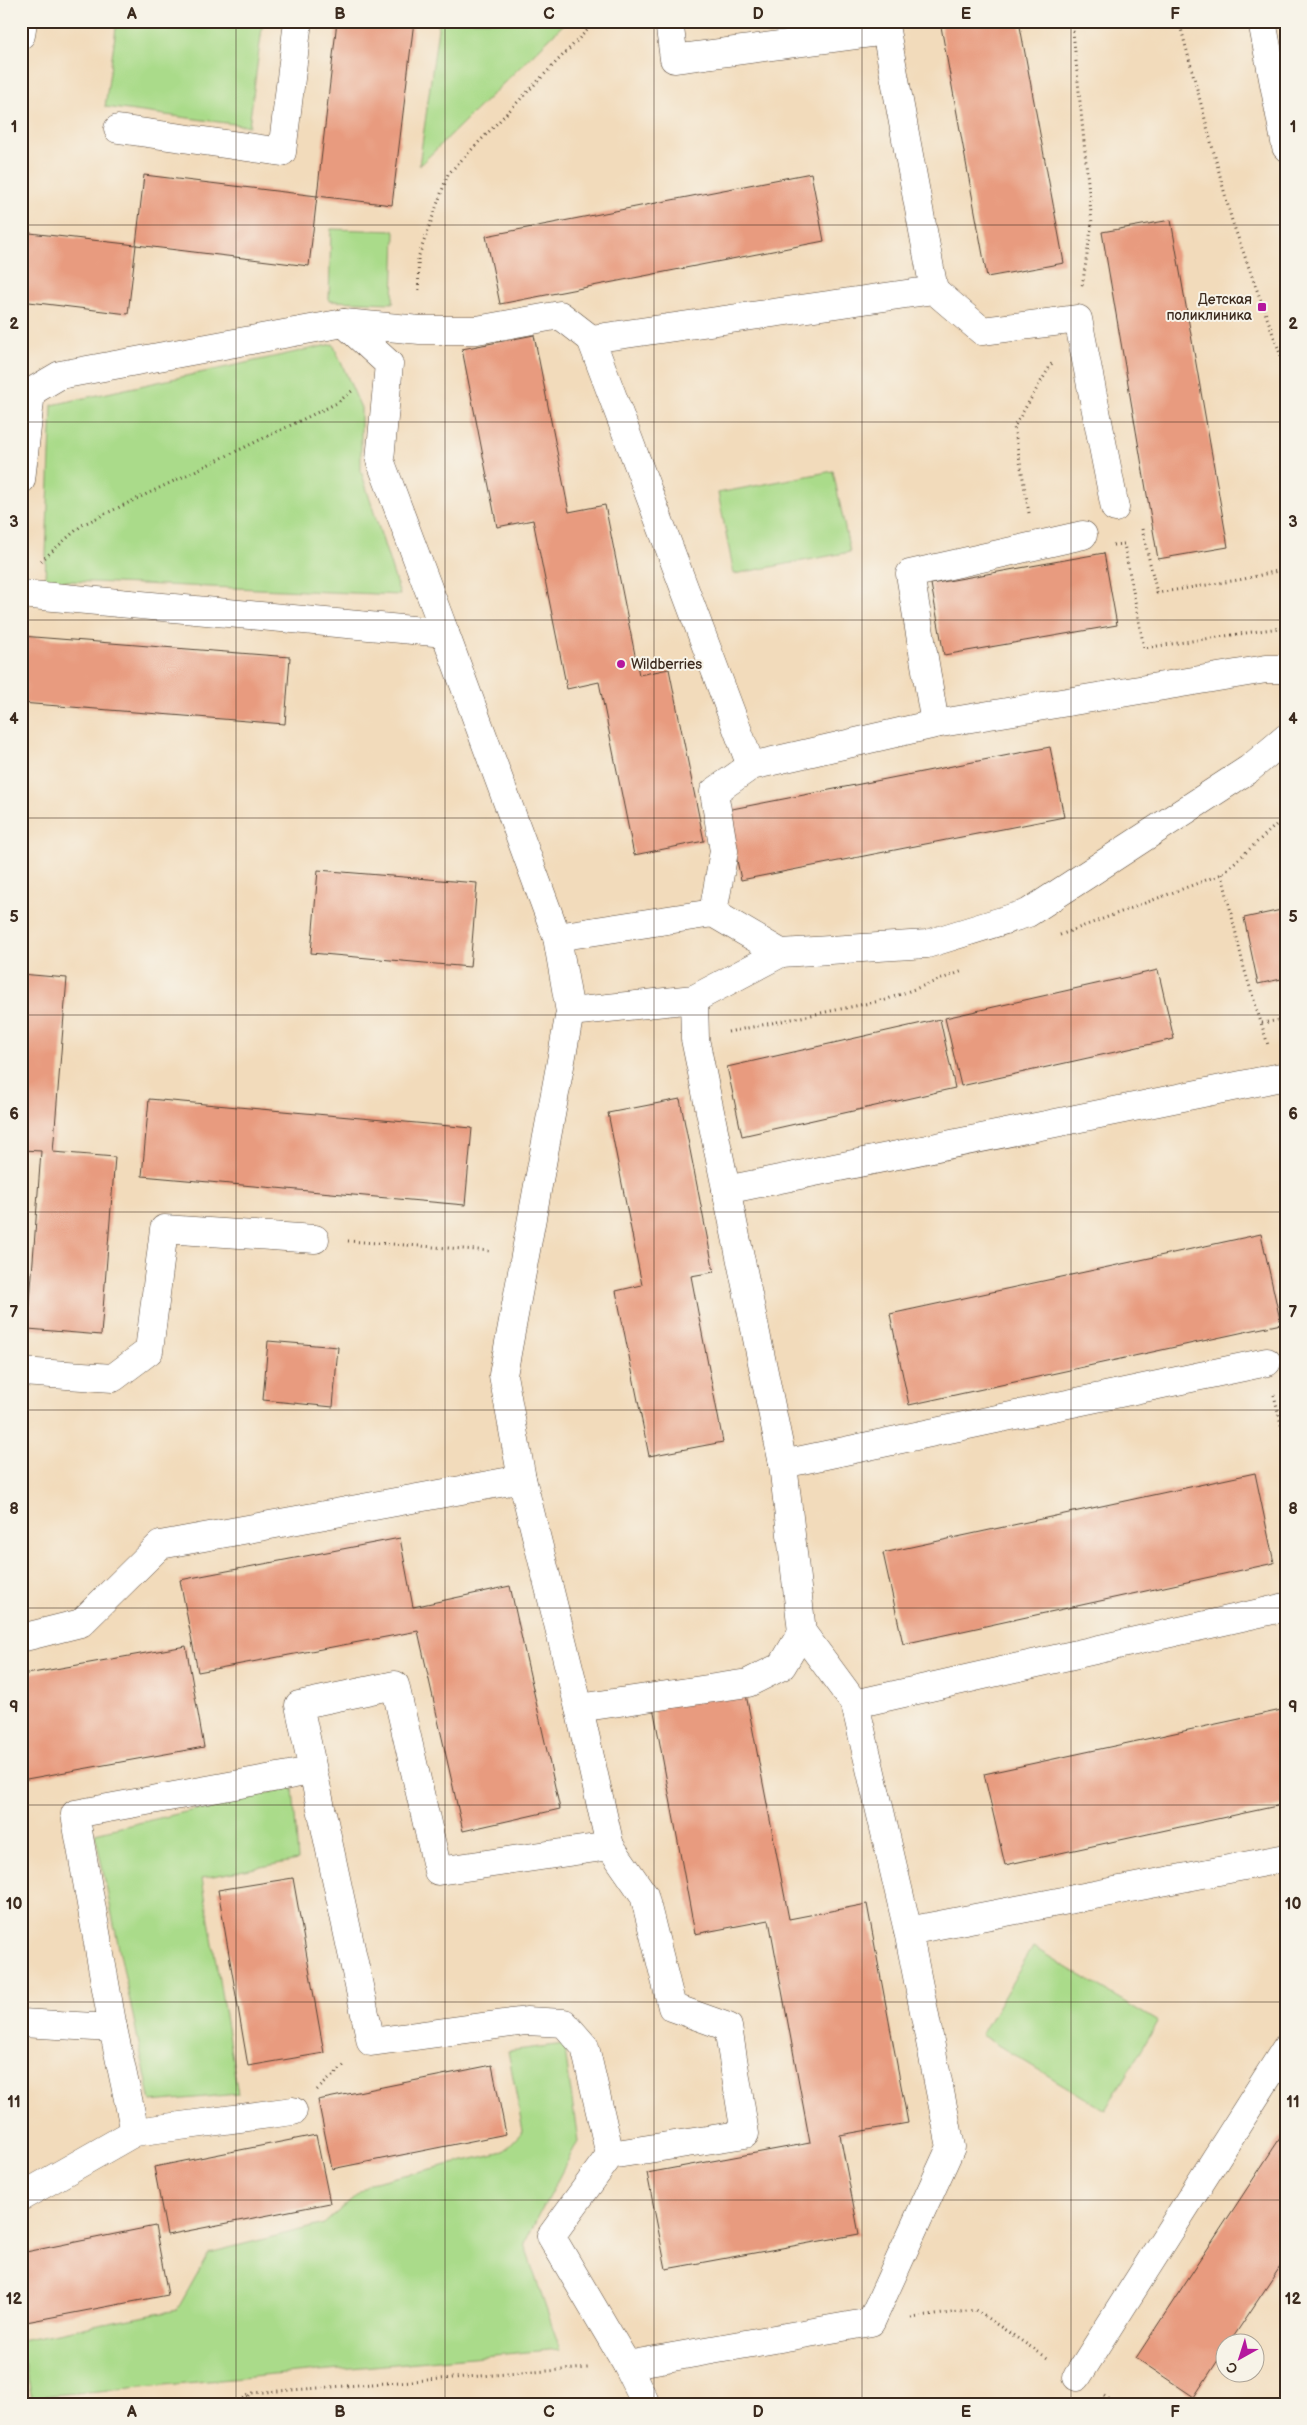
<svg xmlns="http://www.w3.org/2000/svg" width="1307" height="2425" font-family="'Balsamiq Sans',sans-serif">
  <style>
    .green { fill: #aadb8a; stroke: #728254 }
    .building { fill: #e89b7f }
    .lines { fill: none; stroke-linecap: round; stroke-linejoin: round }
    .minor-casing { stroke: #564536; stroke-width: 29 }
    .path { stroke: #564536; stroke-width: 3; stroke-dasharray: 1 4; stroke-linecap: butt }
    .minor { stroke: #fff; stroke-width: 28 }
    .grid { fill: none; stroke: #3b2a1e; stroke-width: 1; stroke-opacity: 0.55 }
    .poi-dot { fill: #b5179e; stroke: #f7f3e8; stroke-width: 2 }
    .labels { text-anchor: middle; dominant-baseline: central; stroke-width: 4; stroke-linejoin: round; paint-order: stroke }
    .poi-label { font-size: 14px; fill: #3b2a1e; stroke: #f7f3e8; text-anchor: end }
    .neatline { fill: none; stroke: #3b2a1e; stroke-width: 2 }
    .grid-label { font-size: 16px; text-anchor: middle; font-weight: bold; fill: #3b2a1e }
  </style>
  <rect width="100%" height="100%" fill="#f7f3e8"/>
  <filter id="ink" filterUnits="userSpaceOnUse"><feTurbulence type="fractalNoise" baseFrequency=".02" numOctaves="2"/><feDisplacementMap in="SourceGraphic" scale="10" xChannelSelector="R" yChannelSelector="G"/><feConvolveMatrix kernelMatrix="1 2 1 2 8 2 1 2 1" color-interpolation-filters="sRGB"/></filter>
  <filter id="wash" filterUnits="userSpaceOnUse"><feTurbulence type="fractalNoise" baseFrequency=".0096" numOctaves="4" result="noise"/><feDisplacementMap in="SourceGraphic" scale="20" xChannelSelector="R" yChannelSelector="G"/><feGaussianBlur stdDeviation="1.12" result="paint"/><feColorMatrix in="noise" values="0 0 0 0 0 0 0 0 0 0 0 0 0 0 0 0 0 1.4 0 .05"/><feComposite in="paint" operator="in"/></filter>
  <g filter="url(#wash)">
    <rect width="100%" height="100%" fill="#f2dbbb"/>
    <g class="green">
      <path d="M117 21H263L249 126 105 107Z"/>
      <path d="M439 21H567L419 166Z"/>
      <path d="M331 229 395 231 393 303 329 301Z"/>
      <path d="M333 344 361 408V471L400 595 45 580 52 405Z"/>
      <path d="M833 471 850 552 734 574 718 493Z"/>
      <path d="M293 1787 298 1860 202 1878 238 2094 151 2102 95 1833Z"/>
      <path d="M1033 1947 1158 2022 1105 2110 981 2035Z"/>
      <path d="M564 2044 578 2141 524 2244 560 2349 32 2397 21 2350V2340L177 2310 209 2253 324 2224 370 2183 503 2152 523 2131 508 2051Z"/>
    </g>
    <g id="blocks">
      <g class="building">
        <path d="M337 21H414L392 205 317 196Z"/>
        <path d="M940 21H1019L1064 263 987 277Z"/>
        <path d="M811 173 824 241 500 304 486 236Z"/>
        <path d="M144 175 317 196 309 266 136 245Z"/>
        <path d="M1171 220 1228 547 1158 559 1102 232Z"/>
        <path d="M21 232 136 245 128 314 21 301Z"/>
        <path d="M534 335 569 512 605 505 639 675 669 669 704 841 634 855 599 682 567 689 533 520 497 527 462 349Z"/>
        <path d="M1104 553 1117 625 944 655 931 584Z"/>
        <path d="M21 636 290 657 285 724 21 703Z"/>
        <path d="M1050 747 1064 817 741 880 727 810Z"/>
        <path d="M318 870 477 883 470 967 311 953Z"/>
        <path d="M1286 909V978L1258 984 1244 918Z"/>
        <path d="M1158 970 1174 1039 961 1086 945 1018Z"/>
        <path d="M21 974 67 978 53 1152 115 1157 101 1335 28 1329 41 1151 21 1150Z"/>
        <path d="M940 1019 955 1088 742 1136 727 1067Z"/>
        <path d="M149 1099 472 1128 465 1205 142 1176Z"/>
        <path d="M680 1099 714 1272 691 1276 723 1442 649 1456 616 1291 642 1285 608 1113Z"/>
        <path d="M1261 1234 1281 1324 909 1405 890 1314Z"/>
        <path d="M268 1341 338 1347 333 1407 263 1400Z"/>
        <path d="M1255 1473 1274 1563 903 1644 883 1553Z"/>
        <path d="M400 1538 413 1607 510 1586 560 1809 463 1831 418 1631 198 1672 180 1580Z"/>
        <path d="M186 1646 204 1747 21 1780V1675Z"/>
        <path d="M744 1684 789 1919 867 1904 908 2123 840 2135 859 2234 666 2269 647 2173 810 2143 769 1920 695 1934 652 1701Z"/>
        <path d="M1286 1709V1804L1005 1865 984 1774Z"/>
        <path d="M293 1878 324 2053 248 2066 218 1890Z"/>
        <path d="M492 2065 506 2134 332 2169 318 2100Z"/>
        <path d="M1286 2129V2258L1230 2342H1224V2351L1194 2397 1136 2358Z"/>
        <path d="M316 2135 330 2203 167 2235 154 2167Z"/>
        <path d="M155 2226 168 2295 21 2323V2253Z"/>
      </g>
    </g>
  </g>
  <g filter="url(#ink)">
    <use href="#blocks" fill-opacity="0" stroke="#564536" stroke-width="1"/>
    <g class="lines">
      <defs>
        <g id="minor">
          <path d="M669 21 674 59 886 31 934 290 591 339 751 766"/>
          <path d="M1262 21 1286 147"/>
          <path d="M21 35 23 21"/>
          <path d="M118 129 282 152 298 21"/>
          <path d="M934 290 982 331 1078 319 1115 508"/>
          <path d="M21 480 31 392 60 375 344 323"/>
          <path d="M21 594 445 633 380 460 389 364 344 323 420 330H477L560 315 591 339"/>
          <path d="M445 633 557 937 570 1012 503 1375 522 1479 579 1708 610 1846"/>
          <path d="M935 724 910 574 1083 535"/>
          <path d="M713 913 724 851 714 792 751 766 935 724 1266 669H1286"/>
          <path d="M557 937 713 913 781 953 694 999 570 1012"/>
          <path d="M781 953 927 944 1028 913 1249 769 1286 738"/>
          <path d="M694 999 695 1039 783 1464 802 1632 855 1704"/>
          <path d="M726 1190 1286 1076"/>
          <path d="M21 1372 113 1378 149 1351 164 1229 315 1239"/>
          <path d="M783 1464 1267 1362"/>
          <path d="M1286 1607 855 1704 908 1931 1286 1858"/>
          <path d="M21 1638 81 1623 160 1545 522 1479"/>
          <path d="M579 1708 748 1683 782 1666 802 1632"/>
          <path d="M21 2023 113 2028 75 1814 311 1771"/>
          <path d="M113 2028 135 2132"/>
          <path d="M610 2155 585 2047 564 2023 526 2021 371 2042 299 1705 395 1685 438 1871 610 1846 644 1895 672 2007 728 2027 745 2134 610 2155 551 2236 627 2365 646 2404"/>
          <path d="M21 2197 135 2132 293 2111"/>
          <path d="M627 2365 871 2322 951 2147 908 1931"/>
          <path d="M1077 2377 1286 2048"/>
        </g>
      </defs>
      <use href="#minor" class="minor-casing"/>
      <g class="path">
        <path d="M1072 21 1092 223 1082 287"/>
        <path d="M1179 21 1232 221 1286 370"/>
        <path d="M419 295 418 258 448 174 596 21"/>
        <path d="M1029 513 1014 427 1052 363"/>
        <path d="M1142 529 1157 593 1244 579 1286 569"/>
        <path d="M1113 545 1124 544 1144 648 1286 627"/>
        <path d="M41 561 82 525 337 403 352 391"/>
        <path d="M1222 874 1244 968 1268 1045"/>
        <path d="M1060 935 1222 874 1286 816"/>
        <path d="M1262 1023 1286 1019"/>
        <path d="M728 1032 885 1000 963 971"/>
        <path d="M348 1241 492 1251"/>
        <path d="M1274 1395 1286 1445"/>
        <path d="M317 2090 346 2064"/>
        <path d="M911 2318 975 2310 1049 2359"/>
        <path d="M1104 2396 1116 2404"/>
        <path d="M234 2404 248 2395"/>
        <path d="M243 2404 251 2393 588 2368"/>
      </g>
      <use href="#minor" class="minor"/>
    </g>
  </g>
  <path class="grid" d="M236 21V2404M445 21V2404M654 21V2404M862 21V2404M1071 21V2404M21 225H1286M21 422H1286M21 620H1286M21 818H1286M21 1015H1286M21 1212H1286M21 1410H1286M21 1608H1286M21 1805H1286M21 2002H1286M21 2200H1286"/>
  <g class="poi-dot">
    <rect x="1257" y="302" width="10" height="10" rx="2.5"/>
    <circle cx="621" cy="664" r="5"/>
  </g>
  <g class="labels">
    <g class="poi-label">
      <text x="1252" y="299">Детская<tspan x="1252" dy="16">поликлиника</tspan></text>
      <text x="631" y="664" text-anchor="start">Wildberries</text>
    </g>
  </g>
  <rect width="1307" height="2425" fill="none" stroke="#f7f3e8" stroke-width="55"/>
  <g transform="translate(1240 2358) rotate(219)"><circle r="24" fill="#f7f3e8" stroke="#aca397"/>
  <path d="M0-4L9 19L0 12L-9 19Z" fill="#b5179e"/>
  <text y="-8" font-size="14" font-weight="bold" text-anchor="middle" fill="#3b2a1e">С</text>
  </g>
  <rect x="28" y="28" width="1252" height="2370" class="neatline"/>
  <g class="grid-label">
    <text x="132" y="19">A</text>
    <text x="340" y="19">B</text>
    <text x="549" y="19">C</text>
    <text x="758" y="19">D</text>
    <text x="966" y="19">E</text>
    <text x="1175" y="19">F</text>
    <text x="14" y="132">1</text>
    <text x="1293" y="132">1</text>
    <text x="14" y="329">2</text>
    <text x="1293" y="329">2</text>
    <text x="14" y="527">3</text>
    <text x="1293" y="527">3</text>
    <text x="14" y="724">4</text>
    <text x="1293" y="724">4</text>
    <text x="14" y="922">5</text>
    <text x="1293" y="922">5</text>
    <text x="14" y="1119">6</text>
    <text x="1293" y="1119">6</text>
    <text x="14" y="1317">7</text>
    <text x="1293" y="1317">7</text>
    <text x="14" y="1514">8</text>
    <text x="1293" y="1514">8</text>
    <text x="14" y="1712">9</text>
    <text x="1293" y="1712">9</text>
    <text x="14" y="1909">10</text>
    <text x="1293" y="1909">10</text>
    <text x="14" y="2107">11</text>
    <text x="1293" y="2107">11</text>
    <text x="14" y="2304">12</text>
    <text x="1293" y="2304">12</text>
    <text x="132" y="2417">A</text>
    <text x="340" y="2417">B</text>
    <text x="549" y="2417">C</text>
    <text x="758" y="2417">D</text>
    <text x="966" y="2417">E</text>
    <text x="1175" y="2417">F</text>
  </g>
</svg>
